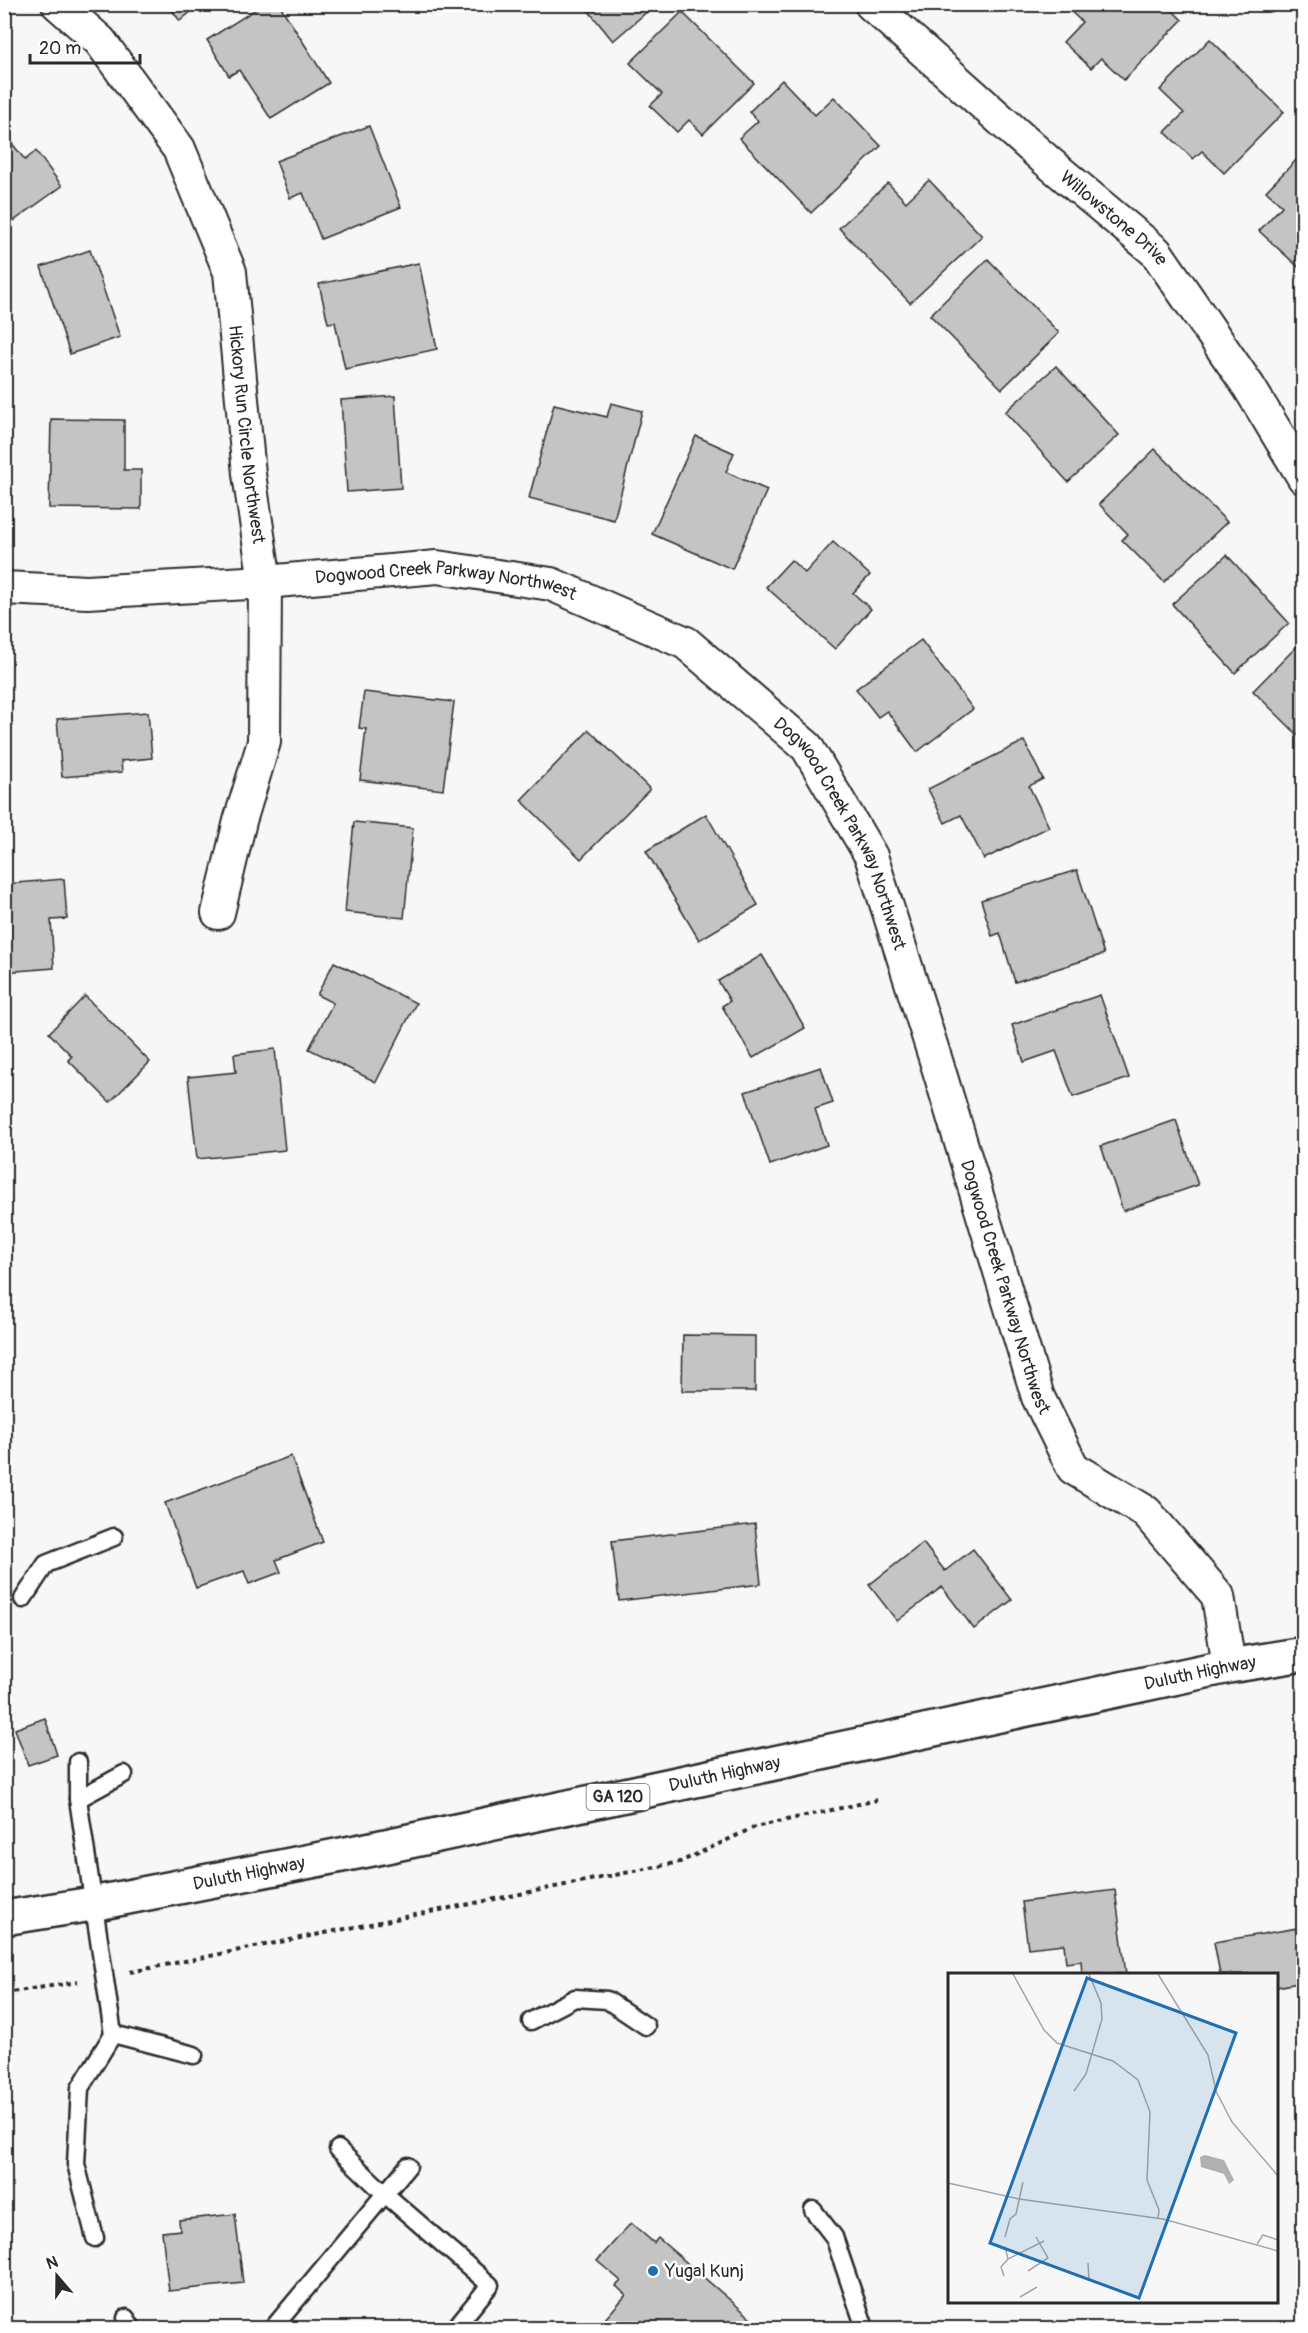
<svg xmlns="http://www.w3.org/2000/svg" width="1308" height="2333" font-family="Pangolin,sans-serif">
  <style>
    .building { fill: #c4c4c4; stroke: #2b2b2b; stroke-width: 1.5 }
    .lines { fill: none; stroke-linecap: round; stroke-linejoin: round }
    .service-casing { stroke: #2b2b2b; stroke-width: 21 }
    .minor-casing { stroke: #2b2b2b; stroke-width: 36 }
    .primary-casing { stroke: #2b2b2b; stroke-width: 38 }
    .path { stroke: #2b2b2b; stroke-width: 4; stroke-dasharray: 4.5 4.5; stroke-linecap: butt }
    .service { stroke: #fff; stroke-width: 16 }
    .minor { stroke: #fff; stroke-width: 32 }
    .primary { stroke: #fff; stroke-width: 33 }
    .poi-dot { fill: #1f6fb2; stroke: #fff; stroke-width: 2 }
    .labels { text-anchor: middle; dominant-baseline: central; stroke-width: 5; stroke-linejoin: round; paint-order: stroke }
    .shield { fill: #fff; stroke: #6b6b6b; stroke-width: 1.5 }
    .shield-label { font-size: 16px; font-weight: bold; fill: #2b2b2b }
    .street-label { font-size: 18px; fill: #2b2b2b; stroke: #fff }
    .poi-label { font-size: 18px; fill: #2b2b2b; stroke: #fff; text-anchor: start }
    .inset-road { fill: none; stroke: #a5a5a5; stroke-width: 1.5 }
    .view { fill: #1f6fb2; fill-opacity: 0.15; stroke: #1f6fb2; stroke-width: 3 }
    .inset-edge { fill: none; stroke: #2b2b2b; stroke-width: 3 }
  </style>
  <rect width="100%" height="100%" fill="#f7f7f7"/>
  <filter id="ink" filterUnits="userSpaceOnUse"><feTurbulence type="fractalNoise" baseFrequency=".0167" numOctaves="2"/><feDisplacementMap in="SourceGraphic" scale="12" xChannelSelector="R" yChannelSelector="G"/><feConvolveMatrix kernelMatrix="1 2 1 2 8 2 1 2 1" color-interpolation-filters="sRGB"/></filter>
  <g filter="url(#ink)">
    <g class="building">
      <path d="M167 4H200L180 21Z"/>
      <path d="M264 4H279L329 83 271 119 239 70 229 76 207 40Z"/>
      <path d="M583 4H656L613 41Z"/>
      <path d="M1063 4H1166L1182 20 1124 80 1101 58 1091 68 1063 42 1082 22Z"/>
      <path d="M682 12 754 83 703 134 689 120 677 132 650 106 662 94 630 63Z"/>
      <path d="M1210 39 1284 112 1224 173 1202 151 1193 159 1165 132 1184 113 1160 90Z"/>
      <path d="M782 80 815 115 834 97 881 146 811 213 739 138 758 121 749 112Z"/>
      <path d="M369 126 401 207 321 239 303 193 290 198 276 161Z"/>
      <path d="M4 133 25 160 36 151 62 186 4 228Z"/>
      <path d="M1304 152V272L1259 231 1282 206 1266 191Z"/>
      <path d="M929 180 982 236 910 303 839 228 888 183 906 202Z"/>
      <path d="M90 250 120 337 70 354 41 267Z"/>
      <path d="M988 259 1059 333 1002 389 930 315Z"/>
      <path d="M419 263 437 349 345 369 335 322 328 323 319 284Z"/>
      <path d="M1056 366 1119 435 1068 482 1005 412Z"/>
      <path d="M395 396 401 488 347 492 341 400Z"/>
      <path d="M611 403 642 411 614 520 529 498 554 404 607 417Z"/>
      <path d="M51 419 124 420V470H141V509L49 508Z"/>
      <path d="M696 436 734 453 726 472 767 490 732 569 652 534Z"/>
      <path d="M1155 449 1227 522 1164 582 1122 540 1128 534 1099 504Z"/>
      <path d="M833 542 870 575 853 593 871 609 835 649 766 587 791 560 805 573Z"/>
      <path d="M1227 555 1289 623 1235 673 1172 604Z"/>
      <path d="M921 640 973 709 917 752 887 711 878 717 856 689Z"/>
      <path d="M1302 641 1304 643V741L1253 691Z"/>
      <path d="M364 692 454 702 443 790 360 780 366 729 359 728Z"/>
      <path d="M148 712 152 758 121 761 122 772 62 777 57 719Z"/>
      <path d="M589 730 650 789 581 859 521 800Z"/>
      <path d="M1024 741 1043 779 1029 786 1049 827 984 859 961 815 945 823 928 789Z"/>
      <path d="M706 814 758 905 699 940 646 851Z"/>
      <path d="M354 822 413 828 404 918 345 912Z"/>
      <path d="M1077 870 1104 954 1015 982 1000 933 992 936 981 900Z"/>
      <path d="M64 879 67 919 51 920 54 968 4 972V884Z"/>
      <path d="M762 955 805 1028 753 1058 722 1006 730 1001 718 981Z"/>
      <path d="M334 962 416 1003 376 1082 309 1049 333 1003 317 995Z"/>
      <path d="M1100 995 1129 1078 1073 1097 1056 1051 1024 1062 1012 1025Z"/>
      <path d="M85 996 150 1062 110 1102 68 1060 72 1056 49 1033Z"/>
      <path d="M275 1049 285 1150 197 1159 188 1077 236 1072 234 1054Z"/>
      <path d="M821 1067 833 1103 815 1109 827 1145 770 1165 745 1092Z"/>
      <path d="M1176 1120 1198 1185 1123 1211 1101 1146Z"/>
      <path d="M683 1335 755 1336V1391H682Z"/>
      <path d="M291 1456 323 1542 276 1560 281 1572 249 1584 244 1571 196 1588 165 1503Z"/>
      <path d="M755 1524 761 1584 619 1601 612 1541Z"/>
      <path d="M923 1543 945 1571 973 1549 1012 1600 974 1629 942 1587 897 1621 869 1585Z"/>
      <path d="M45 1718 57 1755 28 1765 15 1729Z"/>
      <path d="M1115 1890 1126 1974H1082L1081 1961 1066 1963 1064 1944 1028 1948 1022 1902Z"/>
      <path d="M1304 1927V1982L1276 1987V1974H1220L1214 1942Z"/>
      <path d="M235 2214 243 2283 169 2291 162 2232 180 2230 179 2220Z"/>
      <path d="M631 2223 654 2243 658 2238 751 2318 742 2328H597L626 2295 616 2286 621 2281 597 2261Z"/>
    </g>
    <g class="lines">
      <defs>
        <g id="service">
          <path d="M23 1599 46 1564 114 1537"/>
          <path d="M78 1762V1799L113 2034 80 2088 76 2164 95 2238"/>
          <path d="M78 1799 124 1774"/>
          <path d="M531 2021 575 1998 607 2000 646 2026"/>
          <path d="M113 2034 194 2055"/>
          <path d="M338 2149 385 2194 490 2285 455 2328"/>
          <path d="M813 2210 834 2237 865 2328"/>
          <path d="M126 2318 132 2328"/>
          <path d="M273 2328 408 2166"/>
        </g>
        <g id="minor">
          <path id="s1" d="M58 4 100 41 179 149 230 272 249 474 265 582 264 742 240 821 218 913"/>
          <path id="s2" d="M871 4 1047 161 1156 252 1249 387 1304 478"/>
          <path id="s3" d="M4 588 87 592 265 582 437 567 551 584 686 643 807 747 871 856 938 1067 1038 1397 1073 1468 1146 1512 1218 1596 1229 1666"/>
        </g>
        <g id="primary">
          <path id="s4" d="M4 1918 92 1904 372 1849 1229 1666 1304 1654"/>
        </g>
      </defs>
      <use href="#service" class="service-casing"/>
      <use href="#minor" class="minor-casing"/>
      <use href="#primary" class="primary-casing"/>
      <g class="path">
        <path d="M130 1972 680 1862 755 1827 877 1800"/>
        <path d="M4 1993 78 1982"/>
      </g>
      <use href="#service" class="service"/>
      <use href="#minor" class="minor"/>
      <use href="#primary" class="primary"/>
    </g>
  </g>
  <circle class="poi-dot" cx="653" cy="2271" r="6"/>
  <g class="labels">
    <rect class="shield" x="586.5" y="1784" width="63" height="26" rx="4.5"/>
    <g class="shield-label">
      <text x="618" y="1797">GA 120</text>
    </g>
    <g class="street-label">
      <text stroke="none"><textPath href="#s2" startOffset="324">Willowstone Drive</textPath></text>
      <text stroke="none"><textPath href="#s1" startOffset="486">Hickory Run Circle Northwest</textPath></text>
      <text stroke="none"><textPath href="#s3" startOffset="444">Dogwood Creek Parkway Northwest</textPath></text>
      <text stroke="none"><textPath href="#s3" startOffset="948">Dogwood Creek Parkway Northwest</textPath></text>
      <text stroke="none"><textPath href="#s3" startOffset="1434">Dogwood Creek Parkway Northwest</textPath></text>
      <text stroke="none"><textPath href="#s4" startOffset="1221">Duluth Highway</textPath></text>
      <text stroke="none"><textPath href="#s4" startOffset="735">Duluth Highway</textPath></text>
      <text stroke="none"><textPath href="#s4" startOffset="249">Duluth Highway</textPath></text>
    </g>
    <g class="poi-label">
      <text x="665" y="2271">Yugal Kunj</text>
    </g>
  </g>
  <g transform="translate(948 1973)">
    <rect width="330" height="330" fill="#f7f7f7"/>
    <path d="M257 182 276 187 286 207 281 211 276 201 253 194 252 184Z" fill="#b0b0b0"/>
    <path class="inset-road" d="M65 1 96 57 109 70 165 88 190 107 202 139 199 207 211 237 210 246M210 1 260 82 268 118 284 149 330 203M126 118 138 101 154 46 153 30 141 1M0 210 71 226 215 246 330 278M57 264 62 246 68 241 75 209M309 271 315 262 330 267M60 286 96 268M140 290 141 308M80 298 100 285 88 264M56 303 53 294 60 286 57 274M72 324 89 314"/>
    <path class="view" d="M139 5 288 60 191 325 42 270Z"/>
    <rect width="330" height="330" class="inset-edge"/>
  </g>
  <rect width="1308" height="2333" fill="none" stroke="#fff" stroke-width="24"/>
  <rect x="12" y="12" width="1284" height="2309" fill="none" stroke="#2b2b2b" stroke-width="2" filter="url(#ink)"/>
  <g transform="translate(57 2276) rotate(340)" stroke="#ffffff" stroke-width="4.5" paint-order="stroke">
  <path d="M0-4.5L10 22L0 15L-10 22Z" fill="#2b2b2b"/>
  <text y="-9" font-size="16" font-weight="bold" text-anchor="middle" fill="#2b2b2b">N</text>
  </g>
  <path d="M30 54v9h110v-9" fill="none" stroke="#2b2b2b" stroke-width="3"/>
  <text x="39" y="54" font-size="18" fill="#2b2b2b" stroke="#ffffff" stroke-width="4.5" paint-order="stroke">20 m</text>
</svg>
